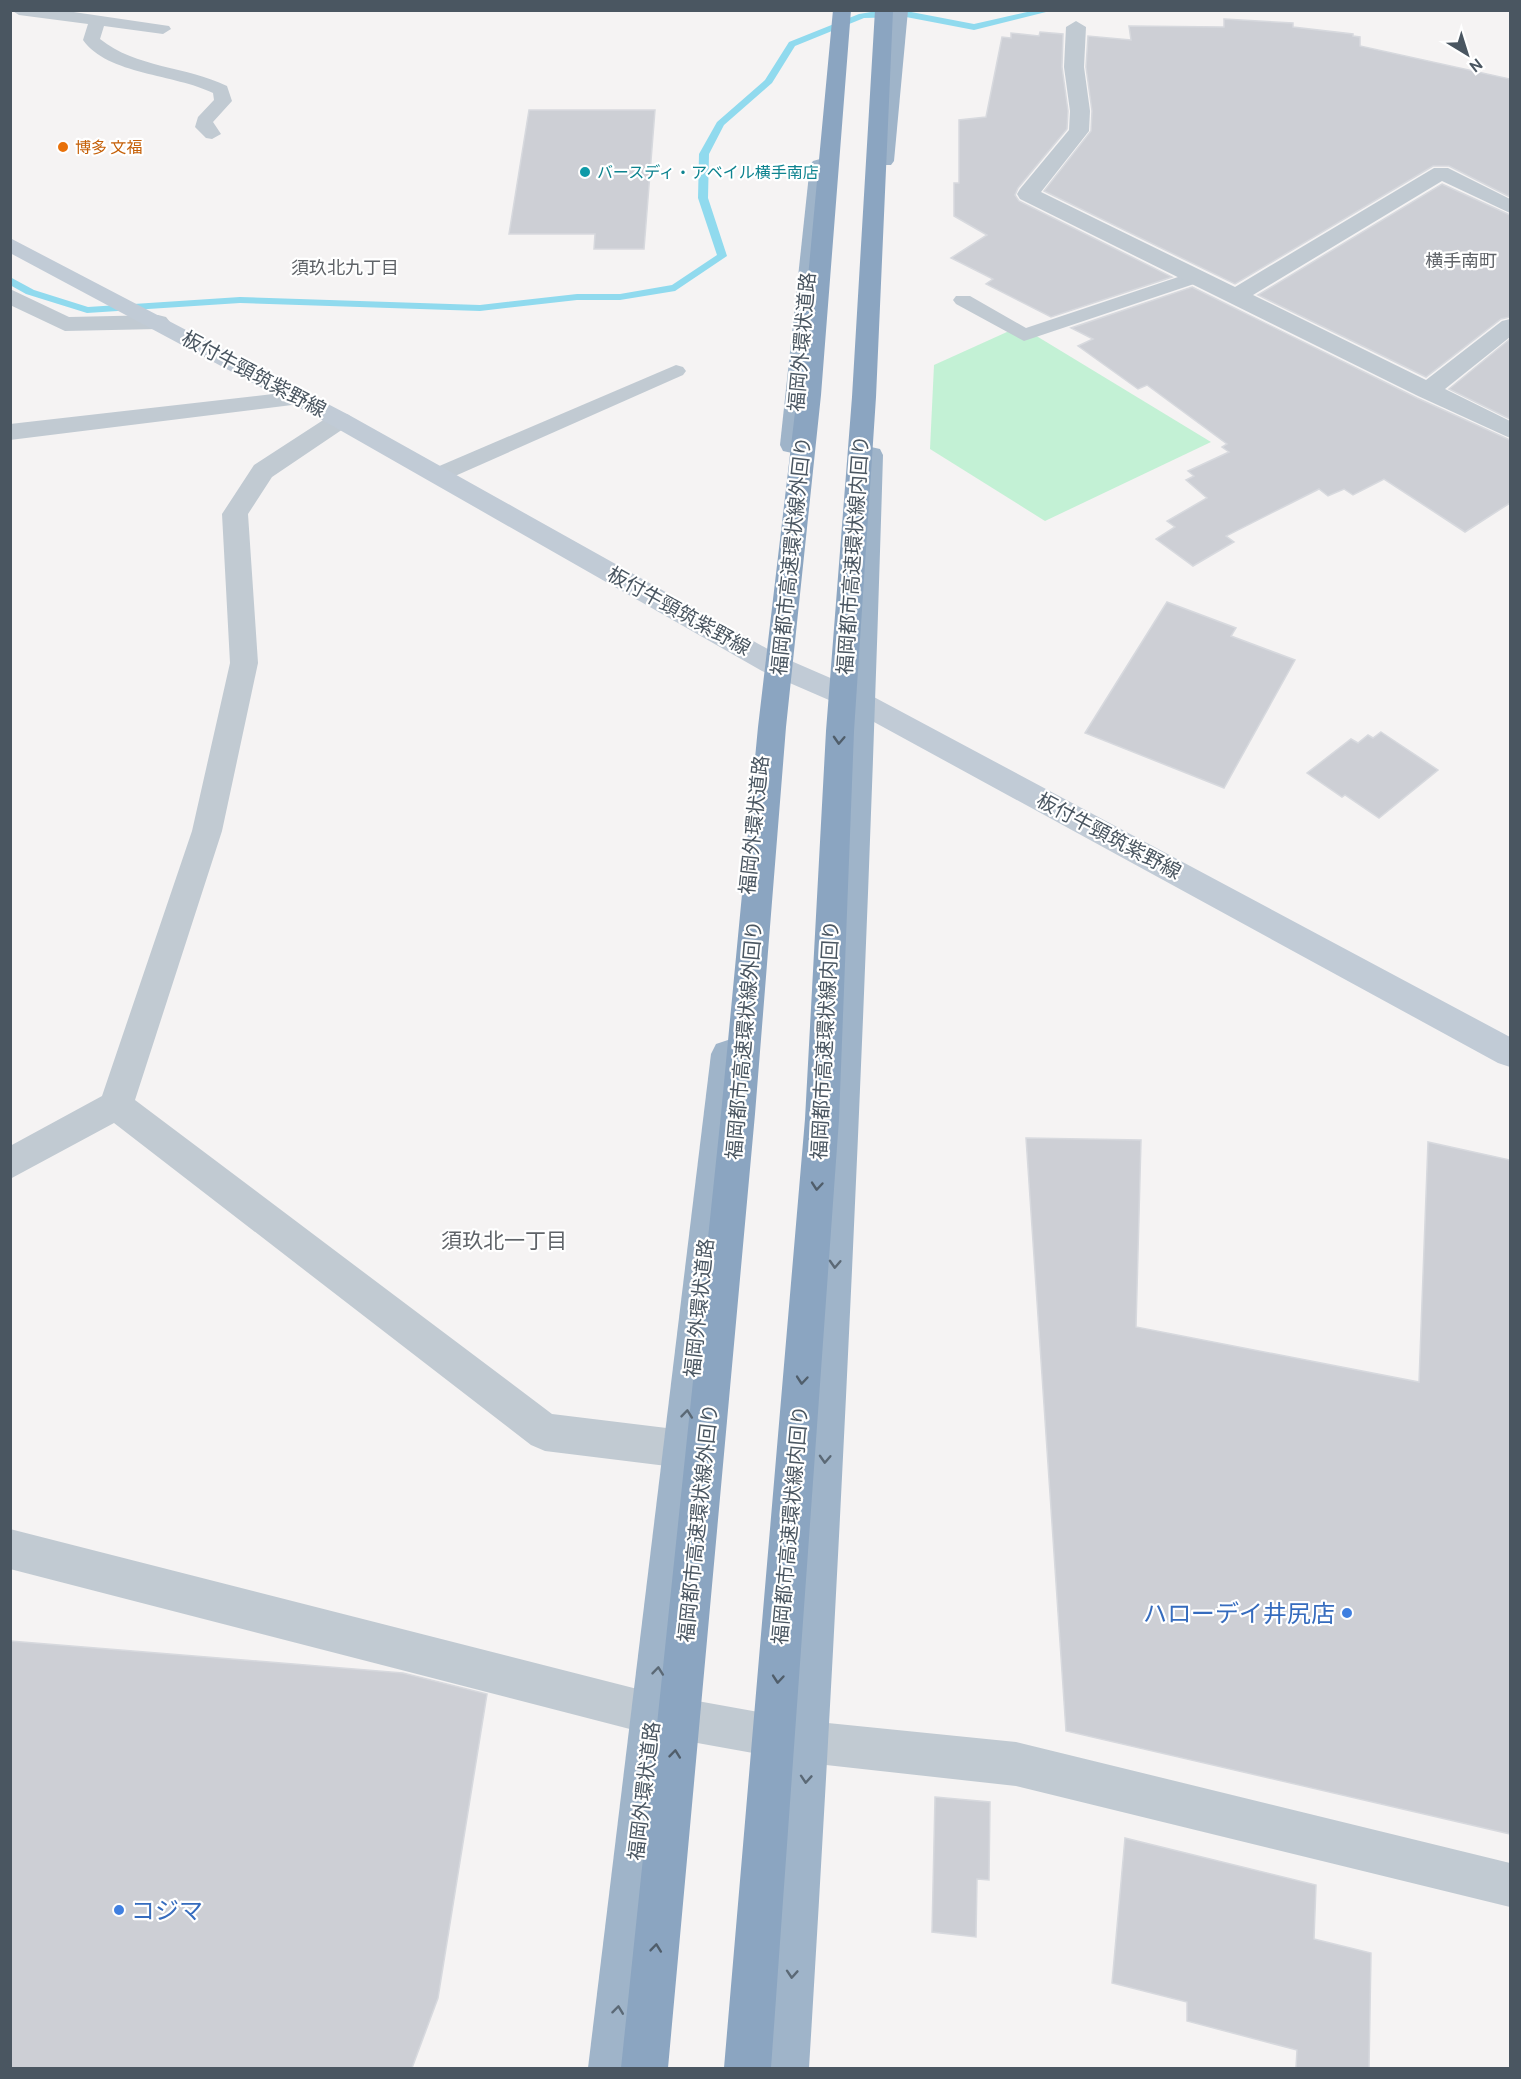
<svg xmlns="http://www.w3.org/2000/svg" width="1521" height="2079" font-family="Cabin,'Noto Sans JP',sans-serif">
  <style>
    .green { fill: #c3f1d5 }
    .lines { fill: none; stroke-linecap: round; stroke-linejoin: round }
    .stream { fill: #90daee; fill-rule: evenodd }
    .building { fill: #cdcfd5; stroke: #d7d9de; stroke-width: 1.5 }
    .service { fill: #c1cad2; fill-rule: evenodd }
    .minor { fill: #c1cad2; fill-rule: evenodd }
    .secondary { fill: #c1cbd6; fill-rule: evenodd }
    .trunk { fill: #9fb4c9; fill-rule: evenodd }
    .motorway { fill: #8ba5c1; fill-rule: evenodd }
    .oneway { stroke: #505e6b }
    .oneway2 { stroke: #5b6976 }
    .food-dot { fill: #e8710a; stroke: #fff; stroke-width: 2 }
    .culture-dot { fill: #0f9aa8; stroke: #fff; stroke-width: 2 }
    .shop-dot { fill: #3f7fe0; stroke: #fff; stroke-width: 2 }
    .labels { text-anchor: middle; dominant-baseline: central; stroke-width: 4.5; stroke-linejoin: round; paint-order: stroke }
    .far-food-label { font-size: 16px; fill: #c56008; stroke: #fff; text-anchor: start }
    .far-culture-label { font-size: 16px; fill: #0d838f; stroke: #fff; text-anchor: start }
    .far-quarter-label { font-size: 18px; fill: #5f6368; stroke: #fff }
    .far-neighbourhood-label { font-size: 18px; fill: #5f6368; stroke: #fff }
    .street-label { font-size: 20px; fill: #4a5661; stroke: #fff }
    .neighbourhood-label { font-size: 21px; fill: #5f6368; stroke: #fff }
    .near-shop-label { font-size: 24px; fill: #366cbe; stroke: #fff; text-anchor: end }
  </style>
  <rect width="100%" height="100%" fill="#f5f3f3"/>
  <path class="green" d="M1020 326 1211 442 1045 521 930 449 934 365Z"/>
  <g class="lines">
    <path class="stream" d="M1036 10H1054L974 30 906 17 864 18 795 46 772 83 724 125 709 154 708 198 727 256 675 291 620 300H577L480 311 240 303 87 313 26 294 10 285V277L34 290 88 307 240 297 480 305 577 294H620L672 285 717 255 698 198 699 154 717 122 765 80 789 42 859 14 877 11H906L974 24Z"/>
  </g>
  <g class="building">
    <path d="M1224 19 1293 23V27L1353 34V36L1360 37V46L1510 79V197L1449 166H1433L1235 284 1044 191 1091 131 1092 111 1086 67 1088 36 1131 40 1129 26 1224 27Z"/>
    <path d="M1040 32 1063 34 1062 67 1068 111 1067 129 1018 188 1015 195 1019 201 1172 277 1051 317 986 284 993 279 951 258 987 235 954 216V183H959V120L986 117 1002 37 1011 38V33L1039 36Z"/>
    <path d="M529 110H655L644 249H594L595 234H509Z"/>
    <path d="M1442 184 1510 215V317L1501 319 1426 377 1258 295Z"/>
    <path d="M1192 287 1417 398 1510 440V503L1465 532 1384 479 1353 495 1344 489 1328 496 1319 489 1226 536 1234 542 1193 566 1156 539 1175 527 1167 521 1207 498 1186 480 1194 476 1188 471 1229 452 1222 447 1227 444 1147 385 1138 389 1078 346 1093 339 1071 328Z"/>
    <path d="M1510 339V419L1449 389Z"/>
    <path d="M1167 602 1236 628 1231 636 1295 660 1224 788 1085 733Z"/>
    <path d="M1381 732 1438 770 1379 818 1345 795 1342 797 1307 773 1351 739 1358 743 1368 735 1373 738Z"/>
    <path d="M1026 1138 1141 1140 1136 1327 1419 1382 1428 1142 1510 1160V1834L1066 1731Z"/>
    <path d="M10 1641 403 1673 487 1694 438 1998 412 2068H10Z"/>
    <path d="M935 1797 990 1802 989 1880 977 1879 976 1937 932 1932Z"/>
    <path d="M1125 1838 1316 1885 1314 1939 1371 1953 1369 2068H1296L1297 2050 1187 2021V2002L1112 1983Z"/>
  </g>
  <g class="lines">
    <g class="service">
      <path d="M11 10H60L169 26 171 29 163 34 104 26 100 39C136 68 186 66 227 86L232 101 213 122 221 134 212 139 206 138 195 127 198 117 214 100 213 93C175 74 108 75 83 40L88 24 19 15Z"/>
      <path d="M1196 271 1206 277 1203 281 1024 341 956 304 953 300 956 296H970L1026 328Z"/>
      <path d="M676 365 683 367 686 371 683 375 446 480H430L427 475 430 470Z"/>
    </g>
    <g class="minor">
      <path d="M1076 21 1086 27 1084 67 1090 111 1089 131 1041 192 1235 287 1434 168H1448L1510 199V213L1442 181 1253 295 1426 380 1502 321 1510 319V337L1445 389 1510 421V438L1418 396 1020 199 1017 194 1020 189 1069 130 1070 111 1064 67 1066 27Z"/>
      <path d="M10 289 69 317 158 315 166 317 170 322 166 327 158 329 65 331 10 305Z"/>
      <path d="M299 391 308 393 311 398 308 403 10 440V424Z"/>
      <path d="M340 412 349 415 352 420 349 425 272 477 248 514 258 663 222 831 135 1100 552 1414 683 1430 697 1436 702 1449 697 1462 683 1468 545 1451 531 1445 114 1123 10 1179V1146L102 1096 192 831 230 663 222 514 254 465 331 415Z"/>
      <path d="M10 1529 653 1693 808 1721 1016 1742 1510 1863V1907L1016 1786 808 1763 653 1735 10 1569Z"/>
    </g>
    <path class="secondary" d="M10 238 349 415 782 657 872 696 1510 1037V1067L1498 1063 852 710 762 671 331 425 10 253Z"/>
    <g class="trunk">
      <path d="M890 10H908L894 161 891 165H877L874 161Z"/>
      <path d="M820 159 827 161 830 165 804 445 801 451 792 453 783 451 780 445 810 165 813 161Z"/>
      <path d="M871 447 880 449 883 455C867 993 842 1531 809 2068H762L817 1262 859 455 862 449Z"/>
      <path d="M728 1040 740 1044 745 1054 635 2068H588L711 1054 716 1044Z"/>
    </g>
    <g class="motorway">
      <path d="M833 10H851L821 395 786 727 755 1114 668 2068H621L721 1114 758 727 797 395Z"/>
      <path d="M875 10H893L876 397 854 731 839 1119 771 2068H724L805 1119 826 731 852 397Z"/>
    </g>
  </g>
  <defs><path id="oneway-chevron" d="M-2-3.5L2.5 0L-2 3.5" fill="none" stroke-width="1.6" stroke-linecap="round" stroke-linejoin="round" transform="scale(1.5)"/></defs>
  <g class="oneway">
    <use href="#oneway-chevron" transform="translate(839 740) rotate(93)"/>
    <use href="#oneway-chevron" transform="translate(817 1186) rotate(95)"/>
    <use href="#oneway-chevron" transform="translate(802 1380) rotate(95)"/>
    <use href="#oneway-chevron" transform="translate(778 1679) rotate(95)"/>
    <use href="#oneway-chevron" transform="translate(675 1754) rotate(-84)"/>
    <use href="#oneway-chevron" transform="translate(656 1948) rotate(-84)"/>
  </g>
  <g class="oneway2">
    <use href="#oneway-chevron" transform="translate(835 1264) rotate(93)"/>
    <use href="#oneway-chevron" transform="translate(687 1414) rotate(-84)"/>
    <use href="#oneway-chevron" transform="translate(825 1459) rotate(93)"/>
    <use href="#oneway-chevron" transform="translate(658 1671) rotate(-84)"/>
    <use href="#oneway-chevron" transform="translate(806 1779) rotate(94)"/>
    <use href="#oneway-chevron" transform="translate(792 1974) rotate(94)"/>
    <use href="#oneway-chevron" transform="translate(618 2010) rotate(-83)"/>
  </g>
  <circle class="food-dot" cx="63" cy="147" r="6"/>
  <circle class="culture-dot" cx="585" cy="172" r="6"/>
  <g class="shop-dot">
    <circle cx="1347" cy="1613" r="6"/>
    <circle cx="119" cy="1910" r="6"/>
  </g>
  <g class="labels">
    <g class="far-food-label">
      <text x="75" y="147">博多 文福</text>
    </g>
    <g class="far-culture-label">
      <text x="597" y="172">バースディ・アベイル横手南店</text>
    </g>
    <g class="far-quarter-label">
      <text x="1461" y="261">横手南町</text>
    </g>
    <g class="far-neighbourhood-label">
      <text x="345" y="268">須玖北九丁目</text>
    </g>
    <g class="street-label">
      <text transform="translate(802 342) rotate(-85)">福岡外環状道路</text>
      <text transform="translate(254 374) rotate(28)">板付牛頸筑紫野線</text>
      <text transform="translate(853 555) rotate(-86)">福岡都市高速環状線内回り</text>
      <text transform="translate(791 556) rotate(-84)">福岡都市高速環状線外回り</text>
      <text transform="translate(679 611) rotate(29)">板付牛頸筑紫野線</text>
      <text transform="translate(754 825) rotate(-84)">福岡外環状道路</text>
      <text transform="translate(1109 836) rotate(28)">板付牛頸筑紫野線</text>
      <text transform="translate(744 1040) rotate(-85)">福岡都市高速環状線外回り</text>
      <text transform="translate(825 1040) rotate(-87)">福岡都市高速環状線内回り</text>
      <text transform="translate(699 1308) rotate(-84)">福岡外環状道路</text>
      <text transform="translate(698 1523) rotate(-84)">福岡都市高速環状線外回り</text>
      <text transform="translate(790 1525) rotate(-85)">福岡都市高速環状線内回り</text>
      <text transform="translate(644 1791) rotate(-83)">福岡外環状道路</text>
    </g>
    <g class="neighbourhood-label">
      <text x="504" y="1240">須玖北一丁目</text>
    </g>
    <g class="near-shop-label">
      <text x="1335" y="1613">ハローデイ井尻店</text>
      <text x="131" y="1910" text-anchor="start">コジマ</text>
    </g>
  </g>
  <rect width="1521" height="2079" fill="none" stroke="#4a5661" stroke-width="24"/>
  <g transform="translate(1467 54) rotate(142)" stroke="#ffffff" stroke-width="4.5" paint-order="stroke">
  <path d="M0-4.5L10 22L0 15L-10 22Z" fill="#4a5661"/>
  <text y="-9" font-size="16" font-weight="bold" text-anchor="middle" fill="#4a5661">N</text>
  </g>
</svg>
